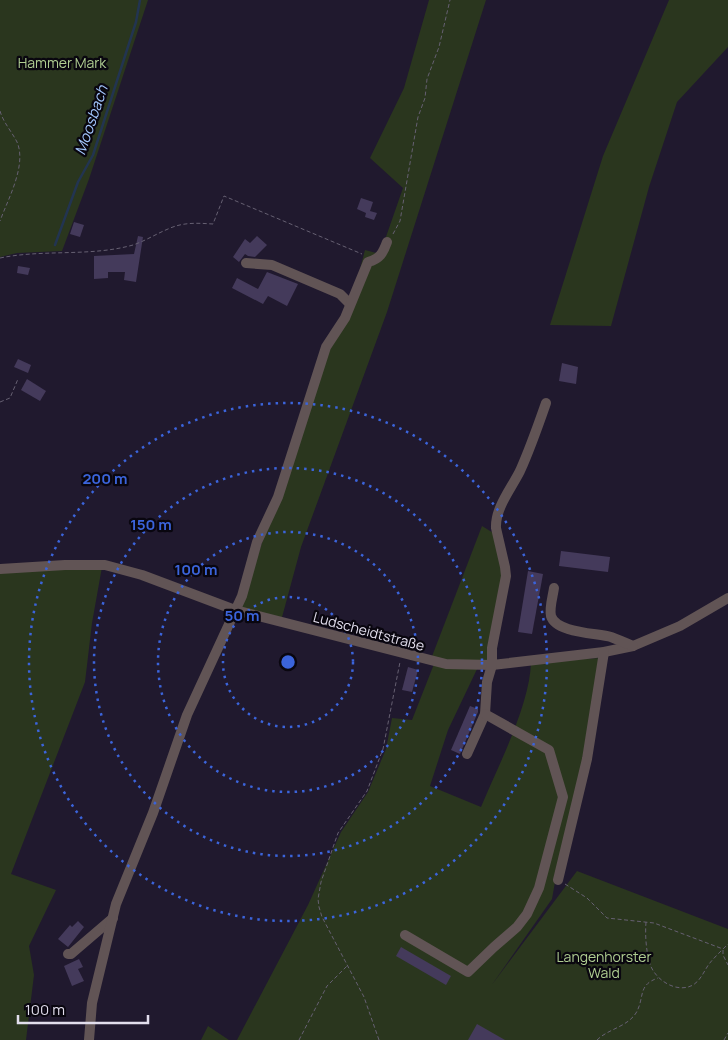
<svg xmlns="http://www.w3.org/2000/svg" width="728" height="1040" font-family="Manrope,sans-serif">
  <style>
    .green { fill: #2a361e }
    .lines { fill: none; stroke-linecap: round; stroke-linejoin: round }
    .stream { stroke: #223451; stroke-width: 2.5 }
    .building { fill: #443a5b }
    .path { stroke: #666072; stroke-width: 1; stroke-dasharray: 4 2.5; stroke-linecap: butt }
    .minor { stroke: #615455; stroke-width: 10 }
    .ring { fill: none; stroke: #3b64db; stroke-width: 2.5; stroke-dasharray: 2.5 5 }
    .labels { text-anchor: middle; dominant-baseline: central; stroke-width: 4.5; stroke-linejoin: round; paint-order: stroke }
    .park-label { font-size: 14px; fill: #afcd91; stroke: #09060f }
    .street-label { font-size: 14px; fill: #e2deed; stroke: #09060f }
    .water-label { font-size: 15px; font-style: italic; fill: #a2c5fc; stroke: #09060f }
    .centre { fill: #3b64db; stroke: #09060f; stroke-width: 2.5 }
    .ring-label { font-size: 15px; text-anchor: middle; font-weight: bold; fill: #3b64db; stroke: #09060f; stroke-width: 4.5; stroke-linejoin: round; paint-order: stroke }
  </style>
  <rect width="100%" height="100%" fill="#20192e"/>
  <g class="green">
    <path d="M0 0H148L89 179 62 251 17 253 0 257Z"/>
    <path d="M429 0H486L387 312 301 547 281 621 240 609 327 347 347 319 365 250 380 254 403 188 370 158 404 88Z"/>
    <path d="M669 0H728V47L677 102 649 187 611 326 550 325 603 156Z"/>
    <path d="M482 526 495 534 504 566 490 662 431 659Z"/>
    <path d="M102 567 92 623 85 682 11 874 56 890 29 946 34 975 26 1040H0V572Z"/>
    <path d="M600 658 576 795 561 848 552 899 491 986 577 871 728 929V1040H237L308 905 341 832 368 792 386 749 392 718 412 720 434 664 478 667 448 730 430 786 481 807C498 766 530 705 531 662Z"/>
    <path d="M208 1026 229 1040H201Z"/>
  </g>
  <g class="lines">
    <path class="stream" d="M55 245 78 182 93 155 136 22 140 0"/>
  </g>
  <g class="building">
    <path d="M361 198 373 202 370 211 377 213 374 220 365 217 366 213 357 209Z"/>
    <path d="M74 222 84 225 80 237 70 234Z"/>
    <path d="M138 236 143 237 136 282 124 280 125 272H108V278L94 279V256L134 254Z"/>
    <path d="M257 236 267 245 255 257 248 256 245 254 239 262 233 257 245 239 250 243Z"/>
    <path d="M18 266 30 268 28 275 17 273Z"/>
    <path d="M267 272 298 284 287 306 268 296 263 304 232 288 237 278 258 289Z"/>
    <path d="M18 359 31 365 28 373 14 367Z"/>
    <path d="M562 363 578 367 576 384 559 381Z"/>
    <path d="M27 379 46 391 40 401 21 390Z"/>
    <path d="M561 551 610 557 608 572 559 566Z"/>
    <path d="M528 571 543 574 532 634 518 632Z"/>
    <path d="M408 667 418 670 412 692 402 690Z"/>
    <path d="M470 706 478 709V712L460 754 451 750Z"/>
    <path d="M78 921 84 927 68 947 58 939 70 925 72 927Z"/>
    <path d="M401 947 451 976 446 985 396 956Z"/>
    <path d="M79 959 83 967 78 969 84 981 72 986 64 966Z"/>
    <path d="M477 1024 505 1040H468Z"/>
  </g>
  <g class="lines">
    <g class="path">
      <path d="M0 111C3 122 12 132 17 142 27 165 8 199 0 221"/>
      <path d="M393 234 400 221 418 117 425 98 427 79 439 47 450 0"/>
      <path d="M0 258C44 249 90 257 133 245 145 241 156 234 168 229 183 222 197 223 213 224L224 196 362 254"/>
      <path d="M0 402 10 398 18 379"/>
      <path d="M565 884 587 898 607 918 654 923 723 949 728 944"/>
      <path d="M646 922C645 935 646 951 650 964 655 980 677 994 693 985 701 980 704 971 709 964 713 959 718 954 722 950"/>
      <path d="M723 950V955L728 965"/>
      <path d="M299 1040 327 986 347 966"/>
      <path d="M379 1040 364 997 322 917 319 907 318 899 321 882 338 833 367 791 383 749 400 662"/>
      <path d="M597 1040C608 1029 627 1027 636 1013 645 998 637 985 658 978"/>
      <path d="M724 1040 728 1033"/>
    </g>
    <g class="minor">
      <path d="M246 263 272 265 340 294 350 304"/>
      <path d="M0 569 65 565H105L142 575 235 610 446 664 492 665 604 652 633 646 680 626 728 598"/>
      <path d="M554 588C553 596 549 608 551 616 556 633 597 633 611 637 619 640 626 643 633 646"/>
      <path d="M467 754 485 714 487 682 492 665V648L506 576 505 567 496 528C495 508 511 489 520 471 530 449 538 426 546 403"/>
      <path d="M558 880 587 759 604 652"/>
      <path d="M405 935 468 972 494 947 517 927 527 914 539 888 563 797 549 750 485 714"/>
      <path d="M68 954H71L113 918"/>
      <path d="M89 1040 92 1003 116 904 153 813 187 715 242 596 257 542 278 497 326 347 345 318 368 262C380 259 383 253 387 242"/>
    </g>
  </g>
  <g class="ring">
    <circle cx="288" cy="662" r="65"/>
    <circle cx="288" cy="662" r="130"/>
    <circle cx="288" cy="662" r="194"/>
    <circle cx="288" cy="662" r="259"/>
  </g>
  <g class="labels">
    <g class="park-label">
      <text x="62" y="62">Hammer Mark</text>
      <text x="604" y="956">Langenhorster<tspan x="604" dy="16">Wald</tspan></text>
    </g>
    <g class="street-label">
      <text transform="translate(369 631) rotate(15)">Ludscheidtstraße</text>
    </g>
    <g class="water-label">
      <text transform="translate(91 120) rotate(-71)">Moosbach</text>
    </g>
  </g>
  <circle cx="288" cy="662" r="8" class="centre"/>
  <g class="ring-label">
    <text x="105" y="484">200 m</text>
    <text x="151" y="530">150 m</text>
    <text x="196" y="575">100 m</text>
    <text x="242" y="621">50 m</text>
  </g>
  <path d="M18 1015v8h130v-8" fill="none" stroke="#e2deed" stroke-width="2.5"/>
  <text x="25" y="1015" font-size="15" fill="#e2deed" stroke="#09060f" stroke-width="4" paint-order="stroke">100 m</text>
</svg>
